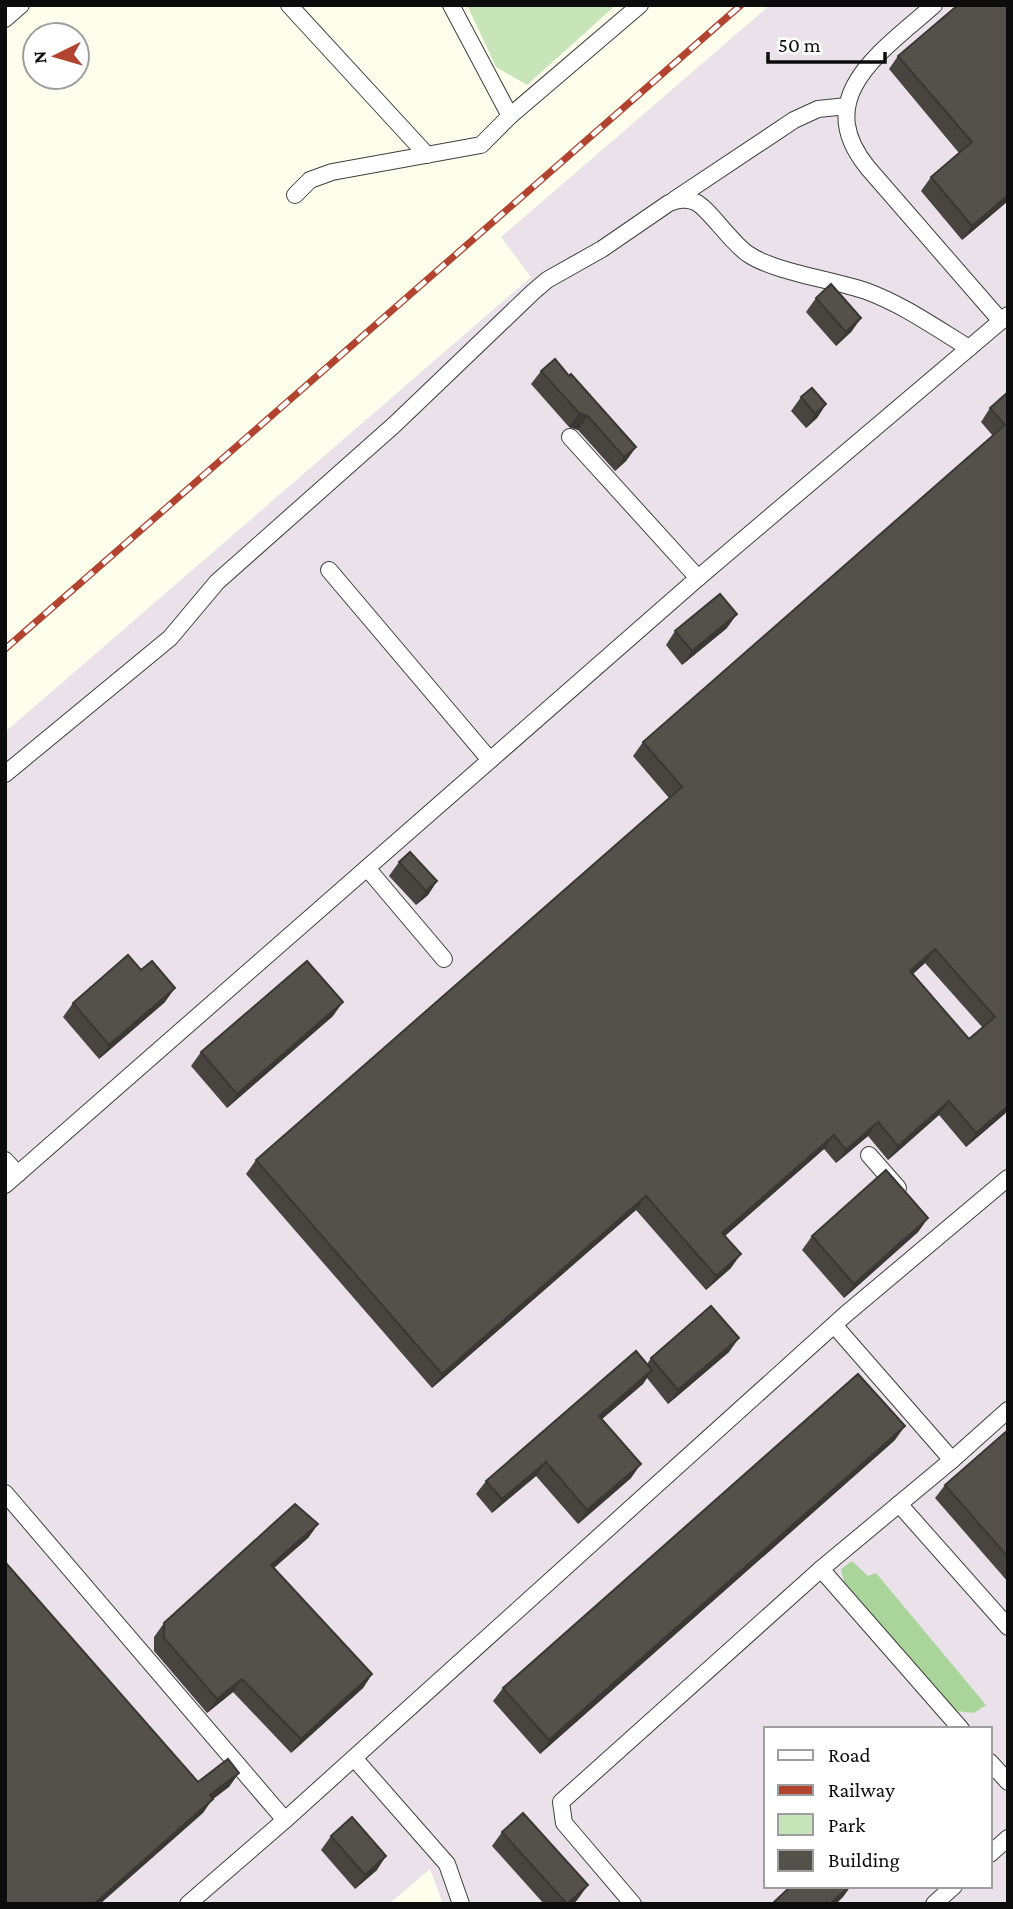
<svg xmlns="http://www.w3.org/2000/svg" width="1013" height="1909" font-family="'Crimson Pro',serif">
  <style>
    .industrial { fill: #ebe1ea; fill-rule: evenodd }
    .green { fill: #c8e5ba }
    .forest { fill: #a9d59a }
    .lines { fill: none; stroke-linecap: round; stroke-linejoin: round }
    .minor-casing { stroke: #3f3f3f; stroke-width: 18 }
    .minor { stroke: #fff; stroke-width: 16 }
    .rail-casing { stroke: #b2432f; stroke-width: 7 }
    .rail { stroke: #fff; stroke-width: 4.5; stroke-dasharray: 13; stroke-linecap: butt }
    .wall { fill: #484540; fill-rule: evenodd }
    .shaded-wall { fill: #3b3834 }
    .building { fill: #54504a; stroke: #3b3834; stroke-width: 2; fill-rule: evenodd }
  </style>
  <rect width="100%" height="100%" fill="#fefeed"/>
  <path class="industrial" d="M770 5H1008V1904H443L430 1869 389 1904H5V732L531 277 501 237ZM766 1729H990V1886H766Z"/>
  <path class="green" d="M467 5H616L527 85 496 67Z"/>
  <path class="forest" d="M852 1561 868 1576 876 1573 986 1705 974 1713 956 1711 844 1582 841 1569Z"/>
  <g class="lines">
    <defs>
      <g id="minor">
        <path d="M289 5 427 155"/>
        <path d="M451 5 510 116"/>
        <path d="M934 5C884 50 809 96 868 168L1001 321"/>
        <path d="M5 19 21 5"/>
        <path d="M295 195 310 180 332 172 481 145 510 116 640 5"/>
        <path d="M674 200 794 120 818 109 847 106"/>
        <path d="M570 437 698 578"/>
        <path d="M329 570 490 760"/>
        <path d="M5 774 170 638 217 582 394 425 533 292 547 280 602 249 669 203C678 200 686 198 695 202 708 207 731 243 748 254 774 272 834 280 866 291 902 304 936 328 969 348"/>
        <path d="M367 868 444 959"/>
        <path d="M869 1155 898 1188"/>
        <path d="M5 1160 18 1174"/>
        <path d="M5 1185 698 578 1008 315"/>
        <path d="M834 1325 952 1460"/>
        <path d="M5 1493 285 1820 846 1314 1008 1178"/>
        <path d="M899 1504 1008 1627"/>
        <path d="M821 1569 952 1460 1008 1410"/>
        <path d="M354 1758 447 1864 461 1904"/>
        <path d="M990 1762 1008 1782"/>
        <path d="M990 1854 1008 1838"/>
        <path d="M188 1904 285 1820"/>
        <path d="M633 1904 564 1823 561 1802 821 1569 961 1729"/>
        <path d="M934 1904 954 1886"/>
      </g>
    </defs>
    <use href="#minor" class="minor-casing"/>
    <use href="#minor" class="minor"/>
    <defs>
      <path id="rail" d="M5 649 741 5"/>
    </defs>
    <use href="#rail" class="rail-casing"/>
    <use href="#rail" class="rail"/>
  </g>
  <g class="wall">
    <path d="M1008 5V201L962 240 921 191 931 177 959 153 889 69 898 56Z"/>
    <path d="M816 298 861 318 851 332 836 346 806 312Z"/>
    <path d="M541 371 569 376 636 447 626 461 615 471 578 430 569 427 531 384Z"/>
    <path d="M1008 392V1111L966 1147 939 1115 888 1160 868 1136 836 1163 824 1149 725 1236 731 1268 706 1290 636 1210 432 1388 246 1174 256 1160 669 798 633 756 643 742 993 436 981 422 990 408ZM925 963 983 1028 969 1039 913 974Z"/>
    <path d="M801 397 826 404 817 418 806 428 791 411Z"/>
    <path d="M727 628 682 665 666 645 675 631Z"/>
    <path d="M399 862 437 881 428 895 416 905 389 876Z"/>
    <path d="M165 1002 99 1059 63 1017 73 1003Z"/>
    <path d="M333 1016 227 1108 191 1066 201 1052Z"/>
    <path d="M928 1218 918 1232 844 1298 802 1250 812 1236Z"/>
    <path d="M729 1352 668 1404 647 1378 643 1384 602 1419 631 1478 578 1524 536 1476 492 1513 476 1494 486 1481 647 1364 651 1358Z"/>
    <path d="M1008 1430V1582L935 1498 945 1485Z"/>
    <path d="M895 1440 540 1754 493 1701 503 1688Z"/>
    <path d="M318 1524 308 1538 274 1568 372 1674 363 1688 291 1753 233 1692 207 1713 154 1651V1637L164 1623Z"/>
    <path d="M502 1832 578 1899 573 1904H544L492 1846Z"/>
    <path d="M331 1836 377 1870 355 1889 321 1850Z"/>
  </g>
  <g class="shaded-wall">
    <path d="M1008 195V201L962 240 972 226Z"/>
    <path d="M861 318 851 332 836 346 846 332Z"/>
    <path d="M826 404 817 418 806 428 815 414Z"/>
    <path d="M579 413 588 416 578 430 569 427Z"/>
    <path d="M636 447 626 461 615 471 624 457Z"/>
    <path d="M737 614 727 628 682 665 692 651Z"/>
    <path d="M437 881 428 895 416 905 426 891Z"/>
    <path d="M935 949 925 963 900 985 910 971Z"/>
    <path d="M175 988 165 1002 99 1059 109 1045Z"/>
    <path d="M343 1002 333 1016 227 1108 237 1094Z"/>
    <path d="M949 1101 939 1115 888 1160 898 1146Z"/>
    <path d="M1008 1106V1111L966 1147 976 1133Z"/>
    <path d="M878 1122 868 1136 836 1163 846 1150Z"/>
    <path d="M834 1135 824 1149 712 1247 722 1233Z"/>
    <path d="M646 1196 636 1210 432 1388 442 1374Z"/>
    <path d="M928 1218 918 1232 844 1298 854 1284Z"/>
    <path d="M741 1254 731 1268 706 1290 716 1276Z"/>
    <path d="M739 1338 729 1352 668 1404 678 1390Z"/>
    <path d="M652 1370 643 1384 589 1430 599 1416Z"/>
    <path d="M905 1426 895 1440 540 1754 549 1740Z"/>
    <path d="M546 1462 536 1476 492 1513 502 1499Z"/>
    <path d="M641 1464 631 1478 578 1524 587 1510Z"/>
    <path d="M318 1524 308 1538 261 1579 271 1565Z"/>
    <path d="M372 1674 363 1688 291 1753 301 1739Z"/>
    <path d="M242 1679 233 1692 207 1713 217 1699Z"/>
    <path d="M239 1773 229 1787 212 1800 203 1813 100 1904H94L210 1795Z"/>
    <path d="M386 1856 377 1870 355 1889 365 1875Z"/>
    <path d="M588 1885 578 1899 573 1904H567Z"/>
    <path d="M850 1886H851L843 1897 836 1904H830Z"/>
  </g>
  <g class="building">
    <path d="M958 5H1008V195L972 226 931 177 972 142 898 56Z"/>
    <path d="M831 284 861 318 846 332 816 298Z"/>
    <path d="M555 359 569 376 571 374 636 447 624 457 588 416 579 413 541 371Z"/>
    <path d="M812 388 826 404 815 414 801 397Z"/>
    <path d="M1008 392V1106L976 1133 949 1101 898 1146 878 1122 846 1150 834 1135 722 1233 741 1254 716 1276 646 1196 442 1374 256 1160 682 787 643 742 1005 425 990 408ZM935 949 995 1017 969 1039 910 971Z"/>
    <path d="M720 594 737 614 692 651 675 631Z"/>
    <path d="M410 852 437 881 426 891 399 862Z"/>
    <path d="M128 955 141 970 152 961 175 988 109 1045 73 1003Z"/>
    <path d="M307 961 343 1002 237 1094 201 1052Z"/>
    <path d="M886 1170 928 1218 854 1284 812 1236Z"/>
    <path d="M711 1306 739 1338 678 1390 651 1358Z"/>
    <path d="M636 1351 652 1370 599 1416 641 1464 587 1510 546 1462 502 1499 486 1481Z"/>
    <path d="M858 1374 905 1426 549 1740 503 1688Z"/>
    <path d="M1008 1430V1557L945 1485Z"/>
    <path d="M295 1504 318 1524 271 1565 372 1674 301 1739 242 1679 217 1699 164 1638V1623Z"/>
    <path d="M5 1562 198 1782 228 1759 239 1773 210 1795 213 1799 94 1904H5Z"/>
    <path d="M523 1813 588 1885 567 1904 502 1832Z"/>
    <path d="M352 1817 386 1856 365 1875 331 1836Z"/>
    <path d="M791 1886H850L830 1904H772Z"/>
  </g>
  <rect width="1013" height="1909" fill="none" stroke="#0c0c0c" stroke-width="14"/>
  <rect x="764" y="1727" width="228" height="161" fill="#ffffff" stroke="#9e9e9e" stroke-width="2"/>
  <rect x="778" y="1750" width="35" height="10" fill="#ffffff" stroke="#9e9e9e" stroke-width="2"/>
  <text x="828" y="1762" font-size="21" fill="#0c0c0c">Road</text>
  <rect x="778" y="1785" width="35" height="10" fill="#b2432f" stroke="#9e9e9e" stroke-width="2"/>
  <text x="828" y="1797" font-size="21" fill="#0c0c0c">Railway</text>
  <rect x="778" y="1814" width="35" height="21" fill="#c8e5ba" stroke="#9e9e9e" stroke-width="2"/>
  <text x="828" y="1832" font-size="21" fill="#0c0c0c">Park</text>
  <rect x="778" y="1850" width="35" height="21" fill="#54504a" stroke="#9e9e9e" stroke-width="2"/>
  <text x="828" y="1867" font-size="21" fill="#0c0c0c">Building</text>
  <g transform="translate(56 56) rotate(265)"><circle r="33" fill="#ffffff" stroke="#9e9e9e" stroke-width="2"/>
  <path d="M0-5L12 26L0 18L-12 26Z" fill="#b2432f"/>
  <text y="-10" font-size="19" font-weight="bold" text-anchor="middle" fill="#0c0c0c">N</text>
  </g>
  <path d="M768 52v10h117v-10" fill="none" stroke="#0c0c0c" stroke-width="3.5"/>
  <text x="778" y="52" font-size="21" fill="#0c0c0c" stroke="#ffffff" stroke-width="5" paint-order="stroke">50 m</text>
</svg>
